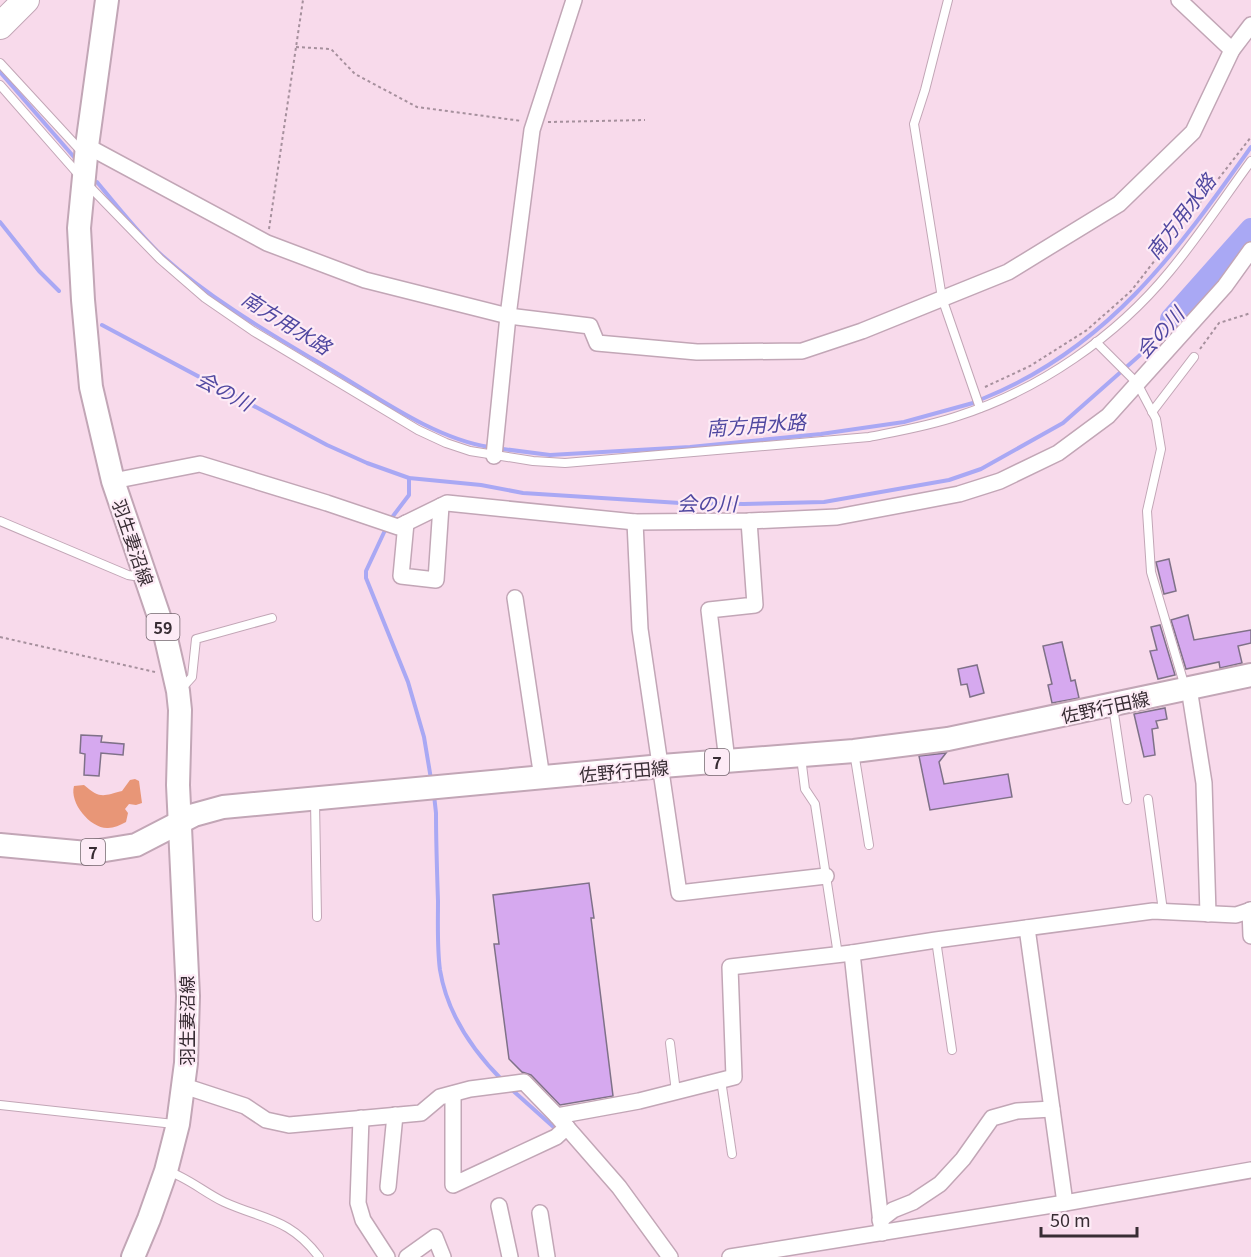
<svg xmlns="http://www.w3.org/2000/svg" width="1251" height="1257" font-family="Georgia,'Noto Sans JP',serif">
  <style>
    .forest { fill: #e89677 }
    .lines { fill: none; stroke-linecap: round; stroke-linejoin: round }
    .stream { stroke: #a9a8f4; stroke-width: 4 }
    .river { stroke: #a9a8f4; stroke-width: 22 }
    .building { fill: #d6a9ef; stroke: #7f7188; stroke-width: 1.5 }
    .lane-casing { stroke: #c2a6b6; stroke-width: 10 }
    .street-casing { stroke: #c2a6b6; stroke-width: 18 }
    .primary-casing { stroke: #c2a6b6; stroke-width: 26 }
    .highway-casing { stroke: #c2a6b6; stroke-width: 28 }
    .path { stroke: #a6909d; stroke-width: 2; stroke-dasharray: 3 3; stroke-linecap: butt }
    .lane { stroke: #fff; stroke-width: 8 }
    .street { stroke: #fff; stroke-width: 15 }
    .primary { stroke: #fff; stroke-width: 22 }
    .highway { stroke: #fff; stroke-width: 26 }
    .labels { text-anchor: middle; dominant-baseline: central; stroke-width: 4.5; stroke-linejoin: round; paint-order: stroke }
    .shield { fill: #fdebf6; stroke: #73666e; stroke-width: 1.5 }
    .shield-label { font-size: 16px; font-weight: bold; fill: #382d34 }
    .street-label { font-size: 18px; fill: #382d34; stroke: #fdebf6 }
    .water-label { font-size: 20px; font-style: italic; fill: #5048a0; stroke: #fdebf6 }
  </style>
  <rect width="100%" height="100%" fill="#f8daeb"/>
  <path class="forest" d="M135 779 139 781 142 803 136 805 129 804 125 809 128 813 126 822C120 825 114 828 108 828 91 829 69 803 74 786L84 785C100 799 103 796 122 791L130 780Z"/>
  <g class="lines">
    <g class="stream">
      <path d="M0 72 74 157"/>
      <path d="M97 182C116 205 136 230 157 251 210 300 276 337 338 374 383 401 437 439 489 447"/>
      <path d="M0 222 39 271 59 291"/>
      <path d="M102 325 327 445 367 463 409 478 481 485 523 493 680 503 744 504 824 502 949 480 981 469 1063 423 1140 355 1171 319"/>
      <path d="M982 399C1107 349 1176 253 1251 147"/>
      <path d="M503 449 550 455 690 447 821 434 904 422 973 403"/>
      <path d="M390 520 409 495V478"/>
      <path d="M387 526 366 571V578L408 682 424 737 431 779"/>
      <path d="M434 795 436 813C436 843 437 872 438 901 438 924 437 948 440 970 447 1013 473 1051 503 1081"/>
      <path d="M510 1088 558 1131"/>
    </g>
    <path class="river" d="M1171 319 1251 229"/>
  </g>
  <g class="building">
    <path d="M1169 559 1176 591 1164 594 1156 562Z"/>
    <path d="M1188 615 1194 640 1251 630V643L1238 646 1242 663 1220 668 1219 662 1186 669 1171 620Z"/>
    <path d="M1160 625 1175 675 1158 679 1150 651 1157 650 1151 627Z"/>
    <path d="M1062 642 1071 681 1075 680 1079 698 1052 703 1048 685 1052 684 1043 646Z"/>
    <path d="M977 665 984 693 970 697 967 684 961 685 958 669Z"/>
    <path d="M1165 708 1167 719 1156 721 1158 728 1152 729 1155 755 1144 757 1134 714Z"/>
    <path d="M81 735 102 736 101 742 124 744 123 755 101 753 99 776 84 775 85 754 80 753Z"/>
    <path d="M946 753 939 762 944 784 1008 774 1012 797 930 810 919 756Z"/>
    <path d="M589 883 594 918H591L613 1096 560 1105 531 1075 522 1072 509 1059 494 944H499L493 895Z"/>
  </g>
  <g class="lines">
    <defs>
      <g id="lane">
        <path d="M948 0 925 90 914 124 942 298 980 408"/>
        <path d="M0 63 82 152"/>
        <path d="M0 85 79 175"/>
        <path d="M89 186 160 259 205 298 253 331 418 430 446 443 470 451 533 461 565 463 869 437C899 431 929 426 958 416 1039 390 1116 337 1170 271 1199 236 1224 198 1251 161"/>
        <path d="M1096 342 1137 383 1156 419 1161 449 1147 511 1151 572 1185 687"/>
        <path d="M1152 412 1194 357"/>
        <path d="M0 521 128 575 134 576 143 573"/>
        <path d="M182 688 192 677 196 639 272 618"/>
        <path d="M1113 707 1127 800"/>
        <path d="M854 752 869 845"/>
        <path d="M801 757 805 789 815 804 838 955"/>
        <path d="M1148 799 1163 911"/>
        <path d="M315 801 317 917"/>
        <path d="M936 940 952 1050"/>
        <path d="M670 1043 676 1092"/>
        <path d="M721 1080 732 1154"/>
        <path d="M0 1105 174 1124"/>
        <path d="M167 1171C187 1177 205 1193 224 1202 264 1220 290 1218 319 1257"/>
      </g>
      <g id="street">
        <path d="M1179 0 1232 50"/>
        <path d="M87 146 267 243 365 280 508 316 590 326 597 343 697 352 802 351 862 331 1008 272 1119 204 1193 132 1232 50 1251 25"/>
        <path d="M494 456 508 316 532 130 574 0"/>
        <path d="M113 481 200 464 327 503 398 527 447 503 635 522 749 521 837 517 959 494 1000 481 1058 453 1108 416 1225 286 1251 250"/>
        <path d="M635 522 640 629 679 893 826 876"/>
        <path d="M406 523 401 576 436 580 441 506"/>
        <path d="M515 598 542 778"/>
        <path d="M1189 688 1204 783 1208 914"/>
        <path d="M727 761 709 610 755 605 749 521"/>
        <path d="M1250 910 1251 936"/>
        <path d="M1027 928 1065 1203"/>
        <path d="M184 1086 245 1106 266 1120 289 1125 421 1113 440 1097 470 1089 524 1082 557 1116"/>
        <path d="M453 1094V1185L556 1137 567 1127"/>
        <path d="M361 1118 358 1203 363 1220 387 1257"/>
        <path d="M388 1187 395 1115"/>
        <path d="M499 1206 510 1257"/>
        <path d="M540 1213 547 1257"/>
        <path d="M880 1220 893 1210 913 1202 940 1184 963 1159 992 1118 1017 1111 1052 1109"/>
        <path d="M882 1233 852 953 936 940 1153 911 1236 915 1251 910"/>
        <path d="M407 1257 435 1237 443 1257"/>
        <path d="M670 1257 619 1187 557 1116 639 1101 734 1077 730 967 852 953"/>
        <path d="M730 1257 1065 1203 1251 1170"/>
      </g>
      <g id="primary">
        <path d="M107 0 87 146 79 228 83 300 91 387 113 481 165 634 178 691 180 710 178 785 188 996 186 1063 178 1124 166 1171 149 1219 133 1257"/>
        <path d="M0 845 87 853 136 845 194 815 223 807 662 766 854 751 948 739 1251 675"/>
      </g>
      <path id="highway" d="M0 26 26 0"/>
    </defs>
    <use href="#lane" class="lane-casing"/>
    <use href="#street" class="street-casing"/>
    <use href="#primary" class="primary-casing"/>
    <use href="#highway" class="highway-casing"/>
    <g class="path">
      <path d="M296 47 331 49 355 74 417 107 522 121"/>
      <path d="M548 122 645 120"/>
      <path d="M269 229 303 0"/>
      <path d="M1200 349 1219 323 1251 313"/>
      <path d="M985 387 1030 366 1087 330 1131 291 1251 137"/>
      <path d="M0 637 155 672"/>
    </g>
    <use href="#lane" class="lane"/>
    <use href="#street" class="street"/>
    <use href="#primary" class="primary"/>
    <use href="#highway" class="highway"/>
  </g>
  <g class="labels">
    <g class="shield">
      <rect x="146.5" y="614" width="33" height="26" rx="4.5"/>
      <rect x="705" y="749" width="24" height="26" rx="4.5"/>
      <rect x="81" y="839" width="24" height="26" rx="4.5"/>
    </g>
    <g class="shield-label">
      <text x="163" y="627">59</text>
      <text x="717" y="762">7</text>
      <text x="93" y="852">7</text>
    </g>
    <g class="street-label">
      <text transform="translate(134 542) rotate(71)">羽生妻沼線</text>
      <text transform="translate(1105 706) rotate(-12)">佐野行田線</text>
      <text transform="translate(624 770) rotate(-5)">佐野行田線</text>
      <text transform="translate(186 1021) rotate(-90)">羽生妻沼線</text>
    </g>
    <g class="water-label">
      <text transform="translate(1180 216) rotate(-53)">南方用水路</text>
      <text transform="translate(287 322) rotate(32)">南方用水路</text>
      <text transform="translate(1159 332) rotate(-48)">会の川</text>
      <text transform="translate(225 390) rotate(28)">会の川</text>
      <text transform="translate(756 424) rotate(-4)">南方用水路</text>
      <text x="707" y="502">会の川</text>
    </g>
  </g>
  <path d="M1041 1227v9h96v-9" fill="none" stroke="#382d34" stroke-width="3"/>
  <text x="1050" y="1227" font-size="18" fill="#382d34" stroke="#fdebf6" stroke-width="4.5" paint-order="stroke">50 m</text>
</svg>
